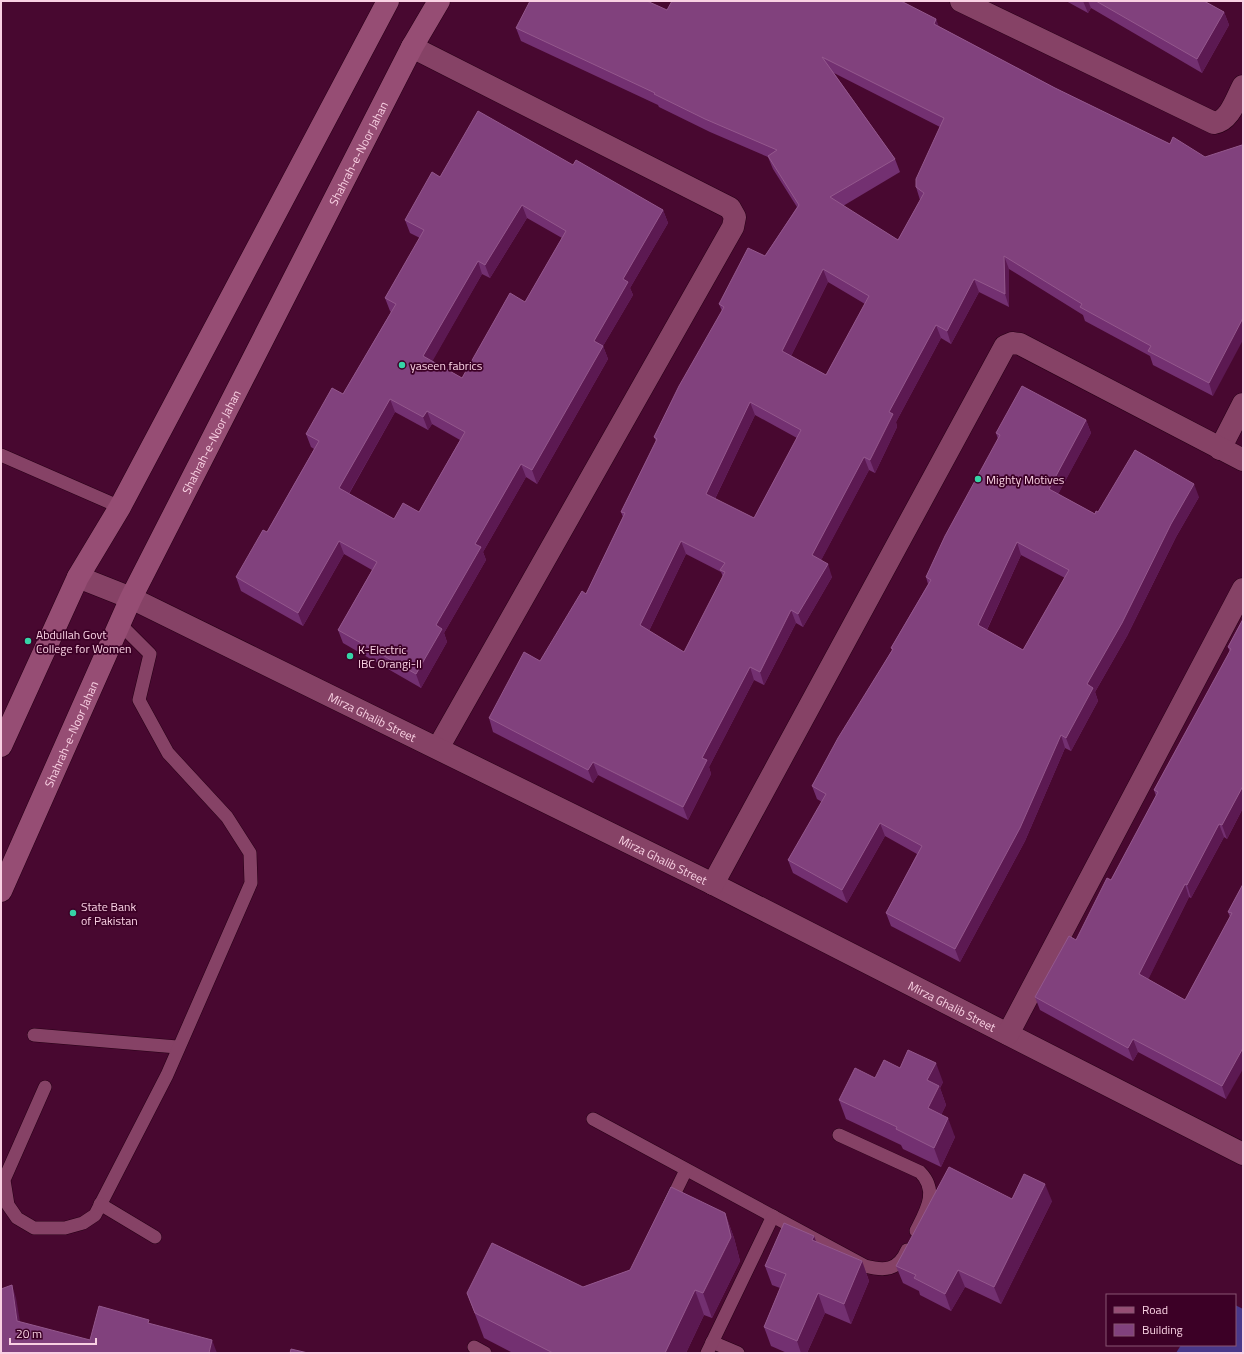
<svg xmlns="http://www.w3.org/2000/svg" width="1244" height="1354" font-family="'Titillium Web',sans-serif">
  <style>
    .green { fill: #49388a }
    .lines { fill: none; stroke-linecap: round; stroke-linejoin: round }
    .lane-casing { stroke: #270016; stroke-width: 14 }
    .street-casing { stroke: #270016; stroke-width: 23 }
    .secondary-casing { stroke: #270016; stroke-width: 23 }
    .lane { stroke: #864266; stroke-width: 13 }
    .street { stroke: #864266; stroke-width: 22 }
    .secondary { stroke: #964d74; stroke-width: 22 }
    .wall { fill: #733071; fill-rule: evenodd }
    .shaded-wall { fill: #5c1952 }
    .building { fill: #81417d; stroke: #94588d; fill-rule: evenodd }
    .poi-dot { fill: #36d4a7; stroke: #3c0026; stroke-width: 1.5 }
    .labels { text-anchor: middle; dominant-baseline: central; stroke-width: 3.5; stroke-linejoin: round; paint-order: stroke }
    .street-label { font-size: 12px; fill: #f9d1e3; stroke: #3c0026 }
    .poi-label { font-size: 12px; fill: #f9d1e3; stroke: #3c0026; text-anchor: start }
  </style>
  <rect width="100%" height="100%" fill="#480830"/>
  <path class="green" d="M1235 1305 1243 1309V1353H1176L1181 1345H1235Z"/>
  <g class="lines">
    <defs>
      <g id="lane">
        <path d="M1 455 120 507"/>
        <path d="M34 1035 177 1047"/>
        <path d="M45 1087 4 1180 8 1205 17 1218 34 1228H65L83 1223 95 1215 167 1075 251 883 250 853 227 817 168 753 139 700 150 654 120 624"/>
        <path d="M593 1119 865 1266C884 1271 898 1271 907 1250"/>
        <path d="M839 1135 920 1172C939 1191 926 1211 916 1231"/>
        <path d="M100 1204 155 1237"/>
        <path d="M669 1205 686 1170"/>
        <path d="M712 1342 738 1353"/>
        <path d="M474 1347 485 1353"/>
        <path d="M707 1353 773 1216"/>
      </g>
      <g id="street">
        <path d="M961 1 1214 123C1230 121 1236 99 1243 86"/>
        <path d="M412 47 730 208 735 217 733 227 438 748"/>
        <path d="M1220 449 1243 404"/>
        <path id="s1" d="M78 577 131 598 713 884 1243 1154"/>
        <path d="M713 884 1005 346 1012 343 1020 344 1243 460"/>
        <path d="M1008 1034 1243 589"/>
      </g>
      <g id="secondary">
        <path d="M1 746 78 577 120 507 388 1"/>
        <path id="s2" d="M1 891 131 598 412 47 439 1"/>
      </g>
    </defs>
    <use href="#lane" class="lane-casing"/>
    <use href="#street" class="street-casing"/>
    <use href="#secondary" class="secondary-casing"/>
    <use href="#lane" class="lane"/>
    <use href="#street" class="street"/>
    <use href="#secondary" class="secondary"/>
  </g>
  <g class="wall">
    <path d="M1066 1H1204L1224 12 1229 25 1202 73 1091 8 1088 13Z"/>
    <path d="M667 10 936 19 938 26 1055 88 1170 144 1213 396 1153 365 1150 356 1085 321 1083 315 1009 269V307L979 292 951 344 941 338 896 422 897 427 875 473 869 470 821 560 832 577 803 627 796 623 764 685 754 680 709 767 711 774 688 820 598 775 593 783 493 732 489 718 540 661 586 594 623 517 621 512 656 441 654 437 722 311 719 304 765 256 797 207 773 169 768 157 710 132 659 107 658 105 521 41 516 28ZM834 73 940 127 916 187 920 200 898 240 843 206 900 172 895 159ZM828 282 865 304 826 375 791 356ZM755 415 797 438 754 518 715 499ZM686 554 721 572 723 577 684 652 649 631Z"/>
    <path d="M573 165 663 210 668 223 630 288 633 295 603 346 608 359 537 484 526 477 483 552 486 560 444 633 447 642 421 688 343 643 338 630 372 570 344 554 303 626 241 591 236 577 267 532 314 449 311 447 306 434 343 394 391 312 390 311 385 298 420 238 410 233 405 220 440 177ZM527 218 562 238 525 302 462 378 432 361 482 274 490 278ZM395 412 428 430 432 424 460 440 419 512 394 519 349 494Z"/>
    <path d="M1086 420 1091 433 1058 494 1095 514 1098 512 1199 497 1176 537 1127 636 1095 692 1098 701 1071 751 1065 748 1025 841 960 962 891 926 886 913 917 854 885 836 847 903 793 873 788 860 822 802 817 799 812 786 892 650 891 648 928 584 926 577 998 439 996 433ZM1021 555 1065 578 1023 650 987 630Z"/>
    <path d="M1243 619V808L1227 839 1224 837 1191 898 1189 897 1148 979 1185 1000 1230 917 1228 912 1243 884 1226 1099 1138 1052 1133 1061 1040 1010 1035 997 1076 940 1111 880 1156 796 1154 790 1230 652 1228 647Z"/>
    <path d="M900 1068 943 1082 940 1088 946 1105 941 1115 955 1137 941 1167 903 1149 901 1145 846 1119 839 1100 875 1078Z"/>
    <path d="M1012 1199 1052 1201 1001 1304 965 1287 951 1311 920 1295 919 1291 903 1283 896 1266Z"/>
    <path d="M725 1213 734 1238 740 1261 712 1318 704 1315 686 1353H513L484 1338 467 1293 583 1287 630 1270Z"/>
    <path d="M814 1236 816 1242 862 1261 869 1281 851 1324 825 1313 807 1353H787L771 1346 764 1327 780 1288 772 1285 765 1266Z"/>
  </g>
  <g class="shaded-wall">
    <path d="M1083 1H1088L1091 8 1088 13Z"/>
    <path d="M1224 12 1229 25 1202 73 1197 59Z"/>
    <path d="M936 19 941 32 934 24Z"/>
    <path d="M522 205 527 218 490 278 485 265Z"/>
    <path d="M663 210 668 223 630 288 633 295 603 346 608 359 537 484 532 470 594 341 623 279Z"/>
    <path d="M1004 256 1009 269V307L1005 294Z"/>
    <path d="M478 261 482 274 428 369 423 356Z"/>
    <path d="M823 269 828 282 787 364 782 351Z"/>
    <path d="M974 279 979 292 951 344 947 331Z"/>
    <path d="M1243 318V340L1213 396 1209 383Z"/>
    <path d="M936 325 941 338 896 422 897 427 875 473 870 460 889 412Z"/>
    <path d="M390 399 395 412 344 502 339 488Z"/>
    <path d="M750 402 755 415 711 507 706 494Z"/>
    <path d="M427 411 432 424 428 430 423 417Z"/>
    <path d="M1086 420 1091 433 1054 502 1049 489Z"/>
    <path d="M864 457 869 470 817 568 812 555Z"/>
    <path d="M521 464 526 477 483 552 486 560 444 633 447 642 421 688 416 674 436 625 475 544Z"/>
    <path d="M1194 484 1199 497 1176 537 1127 636 1095 692 1098 701 1071 751 1066 738 1087 684 1171 524Z"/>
    <path d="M339 541 344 554 303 626 298 613Z"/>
    <path d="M681 541 686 554 645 639 640 625Z"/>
    <path d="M1017 542 1021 555 983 638 978 625Z"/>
    <path d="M828 564 832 577 803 627 798 614Z"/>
    <path d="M791 610 796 623 764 685 760 672Z"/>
    <path d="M750 667 754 680 709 767 711 774 688 820 683 807 702 758Z"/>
    <path d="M1061 735 1065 748 1025 841 960 962 955 949Z"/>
    <path d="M593 762 598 775 593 783 588 770Z"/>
    <path d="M1243 786V808L1227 839 1222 825Z"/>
    <path d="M880 823 885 836 847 903 842 890Z"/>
    <path d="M1219 824 1224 837 1191 898 1187 885Z"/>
    <path d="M1185 884 1189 897 1144 988 1139 974Z"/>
    <path d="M1133 1039 1138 1052 1133 1061 1128 1048Z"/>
    <path d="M1243 1048V1069L1226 1099 1222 1086Z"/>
    <path d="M936 1063 943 1082 940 1088 946 1105 935 1128 928 1108 927 1080Z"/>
    <path d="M948 1118 955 1137 941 1167 934 1148Z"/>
    <path d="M1045 1184 1052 1201 1001 1304 994 1287Z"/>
    <path d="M725 1213 734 1238 740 1261 712 1318 703 1293Z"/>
    <path d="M814 1236 821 1255 812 1240Z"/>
    <path d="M862 1261 869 1281 851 1324 844 1304Z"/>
    <path d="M958 1270 965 1287 951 1311 945 1294Z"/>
    <path d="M12 1285 16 1298 22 1334 17 1321Z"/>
    <path d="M695 1290 704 1315 686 1353H665Z"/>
    <path d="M818 1293 825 1313 807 1353H801L797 1341Z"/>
    <path d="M212 1340 217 1353H209Z"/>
  </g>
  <g class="building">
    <path d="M530 1H647L667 10 672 1H901L936 19 934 24 1055 88 1170 144 1173 137 1205 157 1242 145 1243 146V318L1209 383 1148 351 1151 346 1080 307 1082 304 1004 256 1005 294 974 279 947 331 936 325 889 412 893 414 870 460 864 457 812 555 828 564 798 614 791 610 760 672 750 667 702 758 707 760 683 807 593 762 588 770 489 718 524 652 540 661 582 591 586 594 625 513 621 512 657 439 654 437 679 386 724 307 719 304 748 248 765 256 799 205 768 156 777 150 705 119 654 94 655 93 516 28ZM822 57 944 118 916 179V187L924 193 898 240 830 197 895 159ZM823 269 869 296 826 375 782 351ZM750 402 801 430 754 518 706 494ZM681 541 725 563 720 570 725 572 684 652 640 625Z"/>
    <path d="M1096 1H1204L1224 12 1197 59Z"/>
    <path d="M478 111 573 165 576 160 663 210 623 279 628 282 594 341 603 346 532 470 521 464 475 544 481 547 436 625 442 629 416 674 338 630 377 562 339 541 298 613 236 577 263 530 267 532 319 441 306 434 332 388 343 394 396 304 385 298 424 230 405 220 432 172 440 177ZM522 205 566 231 525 302 510 293 462 378 423 356 478 261 485 265ZM390 399 423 417 427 411 465 432 419 512 403 503 394 519 339 488Z"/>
    <path d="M1022 386 1086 420 1049 489 1095 514 1096 511 1098 512 1135 450 1194 484 1171 524 1122 623 1087 684 1093 688 1066 738 1061 735 1020 828 955 949 886 913 922 846 880 823 842 890 788 860 826 794 812 786 838 738 893 649 891 648 931 580 926 577 945 536 1000 435 996 433ZM1017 542 1069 570 1023 650 978 625Z"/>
    <path d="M1243 619V786L1222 825 1219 824 1187 885 1185 884 1139 974 1185 1000 1232 913 1228 912 1243 884V1048L1222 1086 1133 1039 1128 1048 1035 997 1069 936 1076 940 1107 878 1111 880 1158 792 1154 790 1231 649 1228 647Z"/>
    <path d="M908 1050 936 1063 927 1080 939 1086 928 1108 948 1118 934 1148 896 1129 897 1127 839 1100 855 1068 875 1078 884 1060 900 1068Z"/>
    <path d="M949 1167 1012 1199 1024 1174 1045 1184 994 1287 958 1270 945 1294 914 1278 916 1275 896 1266Z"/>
    <path d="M671 1187 725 1213 731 1237 703 1293 695 1290 665 1353H553L475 1313 467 1293 492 1243 583 1287 630 1270Z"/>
    <path d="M784 1223 814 1236 812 1240 862 1261 844 1304 818 1293 797 1341 764 1327 786 1274 765 1266Z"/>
    <path d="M12 1285 17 1321 90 1340 99 1306 149 1320 148 1323 212 1340 209 1353H1V1289Z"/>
    <path d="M291 1349 308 1353H290Z"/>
  </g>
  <g class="poi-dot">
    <circle cx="402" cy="365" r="4"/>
    <circle cx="978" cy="479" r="4"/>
    <circle cx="28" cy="641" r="4"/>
    <circle cx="350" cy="656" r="4"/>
    <circle cx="73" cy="913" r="4"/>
  </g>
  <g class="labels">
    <g class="street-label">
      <text stroke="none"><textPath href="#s2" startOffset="820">Shahrah-e-Noor Jahan</textPath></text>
      <text stroke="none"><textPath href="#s2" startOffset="496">Shahrah-e-Noor Jahan</textPath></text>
      <text stroke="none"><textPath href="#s1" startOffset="326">Mirza Ghalib Street</textPath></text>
      <text stroke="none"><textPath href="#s2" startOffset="172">Shahrah-e-Noor Jahan</textPath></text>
      <text stroke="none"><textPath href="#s1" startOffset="650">Mirza Ghalib Street</textPath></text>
      <text stroke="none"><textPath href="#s1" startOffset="974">Mirza Ghalib Street</textPath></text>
    </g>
    <g class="poi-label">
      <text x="410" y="365">yaseen fabrics</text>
      <text x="986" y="479">Mighty Motives</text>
      <text x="36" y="634">Abdullah Govt<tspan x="36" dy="14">College for Women</tspan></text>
      <text x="358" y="649">K-Electric<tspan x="358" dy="14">IBC Orangi-II</tspan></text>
      <text x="81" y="906">State Bank<tspan x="81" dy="14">of Pakistan</tspan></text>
    </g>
  </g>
  <rect width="1244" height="1354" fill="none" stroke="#f9d1e3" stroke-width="4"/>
  <rect x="1106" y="1294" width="130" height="52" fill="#3c0026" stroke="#885472"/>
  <rect x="1114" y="1307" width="20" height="6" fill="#964d74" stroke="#885472"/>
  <text x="1142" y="1314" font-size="12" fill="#f9d1e3">Road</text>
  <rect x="1114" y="1324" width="20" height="12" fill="#81417d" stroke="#885472"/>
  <text x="1142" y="1334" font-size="12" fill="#f9d1e3">Building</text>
  <path d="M10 1338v6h86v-6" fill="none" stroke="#f9d1e3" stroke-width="2"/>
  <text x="16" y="1338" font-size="12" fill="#f9d1e3" stroke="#3c0026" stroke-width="3" paint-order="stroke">20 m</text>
</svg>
